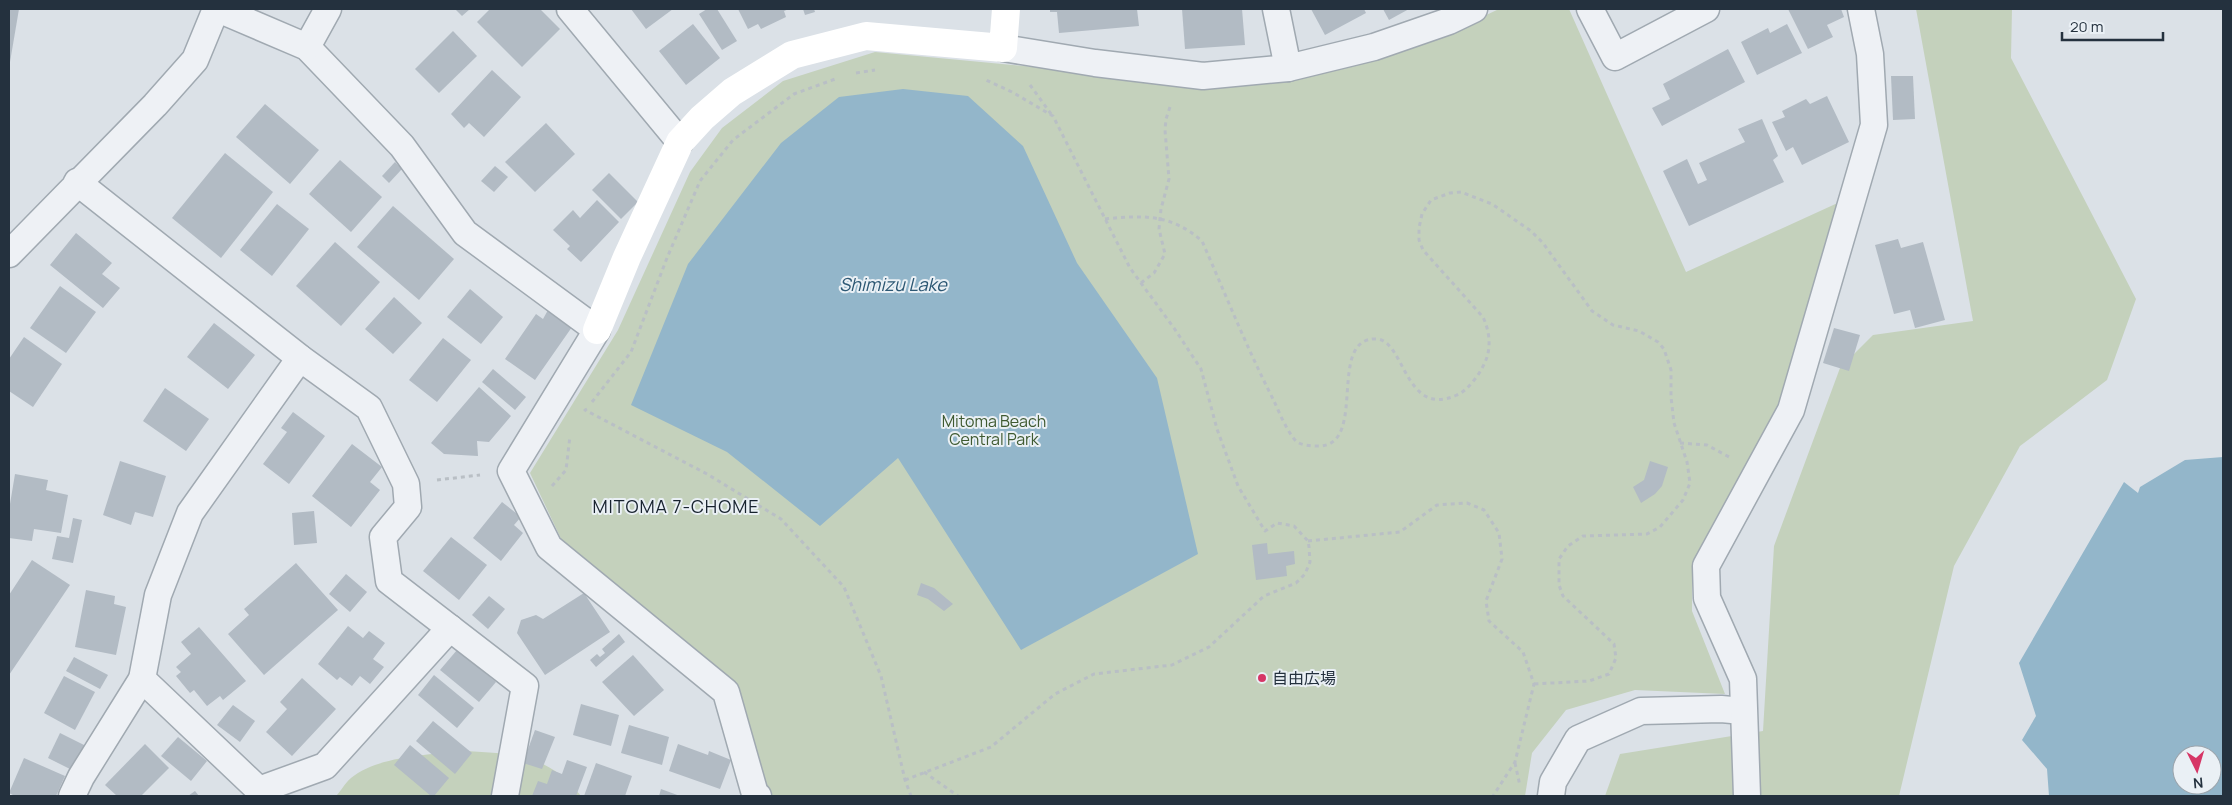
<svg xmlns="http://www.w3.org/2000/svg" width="2232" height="805" font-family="Manrope,'Noto Sans JP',sans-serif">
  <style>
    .green { fill: #c4d1bc }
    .water { fill: #93b6ca; fill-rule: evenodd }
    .building { fill: #b2bbc4 }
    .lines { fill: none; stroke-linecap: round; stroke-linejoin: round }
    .street-casing { stroke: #a0a9b1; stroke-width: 29 }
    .path { stroke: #b9bfc5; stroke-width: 3; stroke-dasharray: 4 4; stroke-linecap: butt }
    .street { stroke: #eef1f5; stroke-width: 26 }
    .secondary { stroke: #fff; stroke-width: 28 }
    .poi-dot { fill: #d63666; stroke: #eaf0f5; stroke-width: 2 }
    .labels { text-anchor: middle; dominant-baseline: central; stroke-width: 4; stroke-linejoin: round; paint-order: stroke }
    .park-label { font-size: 16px; fill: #3f5a31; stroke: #eaf0f5 }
    .poi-label { font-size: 16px; fill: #24313e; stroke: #eaf0f5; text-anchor: start }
    .water-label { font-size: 18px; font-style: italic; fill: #2c5773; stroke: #eaf0f5 }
    .neighbourhood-label { font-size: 18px; letter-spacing: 1px; fill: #17222e; stroke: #eaf0f5 }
  </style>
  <rect width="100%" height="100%" fill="#dbe1e7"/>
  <g class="green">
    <path d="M1499 9H1569L1686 272 1842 201 1782 407 1692 571V611L1725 694 1635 690 1566 710 1532 753 1525 796H766L739 694 563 543 530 473 618 330 690 172 722 128 783 81 875 52 1215 84 1324 73 1448 33Z"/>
    <path d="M1916 9H2012L2011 58 2136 299 2107 380 2020 446 1954 566 1899 796H1605L1620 754 1763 731 1774 546 1840 368 1873 335 1973 321Z"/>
    <path d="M466 751C515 754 548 754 581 796H336C341 791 345 783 351 778 377 756 433 754 466 751Z"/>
  </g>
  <g class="water">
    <path d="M903 89 968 96 1023 146 1077 263 1157 378 1198 554 1021 650 898 458 820 526 727 452 631 405 688 264 781 143 839 97Z"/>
    <path d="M2223 457V796H2049L2047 769 2022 740 2036 716 2019 663 2124 482 2138 493 2140 487 2185 460ZM2182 755H2212V785H2182Z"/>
  </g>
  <g class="building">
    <path d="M9 9H19L10 62H9Z"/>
    <path d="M455 9H470L462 16Z"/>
    <path d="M490 9H540L560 29 522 67 477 22Z"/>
    <path d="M631 9H673L646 29Z"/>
    <path d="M707 9H717L737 41 722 50 699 14Z"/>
    <path d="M738 9H789L784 11 786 17 761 29 758 24 748 29Z"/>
    <path d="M803 9H814L815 12 805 15Z"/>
    <path d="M1050 9H1137L1139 26 1059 33 1057 12H1050Z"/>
    <path d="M1182 9H1242L1245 45 1185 49Z"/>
    <path d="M1311 9H1364L1366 13 1325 35Z"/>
    <path d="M1383 9H1409L1389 20Z"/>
    <path d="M1788 9H1841L1844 17 1827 25 1833 37 1808 49Z"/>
    <path d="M693 24 720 58 686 85 659 51Z"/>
    <path d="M1787 24 1802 53 1757 75 1741 42 1768 28 1770 33Z"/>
    <path d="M453 31 477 56 439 93 415 69Z"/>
    <path d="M1728 49 1745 82 1662 126 1652 108 1670 99 1663 84Z"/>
    <path d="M492 70 521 97 484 137 469 123 464 128 451 114Z"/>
    <path d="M1891 76H1913L1915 119 1893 120Z"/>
    <path d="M1827 96 1849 142 1802 165 1793 147 1786 151 1772 122 1785 117 1782 111 1806 99 1810 104Z"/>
    <path d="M265 104 319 150 290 184 236 137Z"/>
    <path d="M1762 119 1778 156 1773 160 1784 182 1689 226 1663 171 1687 159 1698 184 1707 180 1699 163 1745 142 1738 129Z"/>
    <path d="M546 123 575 154 535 192 505 162Z"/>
    <path d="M225 153 273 192 221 258 172 218Z"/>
    <path d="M340 160 382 197 351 232 309 194Z"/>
    <path d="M395 162 402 169 389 183 382 176Z"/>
    <path d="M495 166 508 177 494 192 481 181Z"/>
    <path d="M609 173 638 202 621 219 592 190Z"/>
    <path d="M597 200 619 222 581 262 567 249 570 246 553 230 573 210 580 218Z"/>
    <path d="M277 204 309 229 272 276 240 250Z"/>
    <path d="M393 206 454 259 419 300 357 247Z"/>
    <path d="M76 233 112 263 102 274 120 288 103 308 50 265Z"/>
    <path d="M1898 239 1901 248 1923 242 1945 320 1915 328 1910 310 1894 314 1875 245Z"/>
    <path d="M335 242 380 282 341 326 296 286Z"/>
    <path d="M60 286 96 312 66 353 30 328Z"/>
    <path d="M470 289 503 317 481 344 447 317Z"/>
    <path d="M394 297 422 323 393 354 365 329Z"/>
    <path d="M548 310 572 327 535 380 505 359 536 314 543 319Z"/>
    <path d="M214 323 255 355 228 389 187 357Z"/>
    <path d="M1834 328 1860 335 1849 371 1823 363Z"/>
    <path d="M24 337 62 364 33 407 9 391V359Z"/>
    <path d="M443 338 471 360 437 402 409 380Z"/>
    <path d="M493 369 526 397 515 410 482 382Z"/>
    <path d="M479 387 511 416 489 442 477 441 478 456 444 454 431 443Z"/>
    <path d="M165 388 209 419 186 451 143 421Z"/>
    <path d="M293 412 325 436 289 484 263 464 287 432 281 428Z"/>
    <path d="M352 444 382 467 370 482 380 490 351 527 312 496Z"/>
    <path d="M120 461 166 476 153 517 135 512 131 525 103 515Z"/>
    <path d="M1650 461 1668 467 1662 486 1655 494 1641 503 1633 487 1644 480Z"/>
    <path d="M15 474 48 480 46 490 68 495 61 533 34 529 32 541 9 538V510Z"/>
    <path d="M502 502 521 517 514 525 523 533 501 561 473 538Z"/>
    <path d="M314 511 317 543 294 545 292 513Z"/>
    <path d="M73 518 82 520 73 563 52 559 57 536 69 538Z"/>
    <path d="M451 537 487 565 459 600 423 571Z"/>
    <path d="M1267 543 1268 554 1294 551 1295 564 1286 566 1287 576 1256 580 1252 545Z"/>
    <path d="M32 560 70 585 9 675V595Z"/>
    <path d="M296 563 338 610 264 675 228 634 249 615 244 609Z"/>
    <path d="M346 574 367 592 350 612 329 594Z"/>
    <path d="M921 583 934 588 953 604 944 611 928 599 917 595Z"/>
    <path d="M86 590 115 596 114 604 126 607 116 655 75 647Z"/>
    <path d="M584 593 610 632 545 675 517 633 521 620 536 615 543 619Z"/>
    <path d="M489 596 505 609 488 629 472 615Z"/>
    <path d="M348 626 363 638 369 631 385 643 373 659 384 667 370 684 360 676 352 686 340 677 337 680 318 664Z"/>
    <path d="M199 627 246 681 223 700 220 696 207 706 194 690 190 693 176 676 181 672 176 667 191 654 181 642Z"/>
    <path d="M619 634 625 642 596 667 590 660 597 654 600 657 605 653 602 649Z"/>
    <path d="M457 650 496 682 479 702 440 670Z"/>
    <path d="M633 655 664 690 634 716 602 682Z"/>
    <path d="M74 657 108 675 100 689 66 671Z"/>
    <path d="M434 675 474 708 457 728 418 695Z"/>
    <path d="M64 676 95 692 75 730 44 713Z"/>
    <path d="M302 678 336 709 292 756 266 732 287 709 280 702Z"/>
    <path d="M581 704 619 715 611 746 573 735Z"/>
    <path d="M233 705 255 721 240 742 217 725Z"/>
    <path d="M433 721 472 753 455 774 416 741Z"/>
    <path d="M629 725 669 737 662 765 621 753Z"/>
    <path d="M535 730 555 737 542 769 523 763Z"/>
    <path d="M60 733 86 746 74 771 48 758Z"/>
    <path d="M178 737 207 761 191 781 161 756Z"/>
    <path d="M145 744 169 768 141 796H117L105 785Z"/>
    <path d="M678 744 708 755 709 751 731 760 720 789 669 771Z"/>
    <path d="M410 745 449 778 434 796H431L394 765Z"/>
    <path d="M24 758 65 776 56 796H15L9 793Z"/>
    <path d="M567 760 587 767 576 796H532L538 781 547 784 552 770 562 774Z"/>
    <path d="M596 763 632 776 625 796H584Z"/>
    <path d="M661 789 680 796H659Z"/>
    <path d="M195 791 199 796H188Z"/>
  </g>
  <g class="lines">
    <defs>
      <g id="street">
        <path d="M218 9 307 47 402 146 465 233 597 330 511 471 549 547 726 692 755 794 758 796"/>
        <path d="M570 9 680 142"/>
        <path d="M1276 9 1288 68"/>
        <path d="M1590 9 1615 57 1706 9"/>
        <path d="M307 47 328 9"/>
        <path d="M1003 48 1095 63 1203 76 1288 68 1374 47 1449 21 1474 9"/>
        <path d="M77 182 300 358 369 408 406 484 408 507 383 537 389 581 525 686 505 796"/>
        <path d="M9 254 155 105 195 60 216 9"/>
        <path d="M142 679 259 790 325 766 450 628"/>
        <path d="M72 796 81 777 142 679 158 595 190 513 300 358"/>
        <path d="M1551 796 1553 782 1578 739 1641 711 1721 709 1743 711"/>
        <path d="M1747 796 1743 679 1707 598 1706 566 1791 410 1874 125 1870 54 1861 9"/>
      </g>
    </defs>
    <use href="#street" class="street-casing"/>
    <g class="path">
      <path d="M856 73 875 70"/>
      <path d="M1030 85 1051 114"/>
      <path d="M1105 219C1144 215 1171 214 1202 241 1225 293 1246 346 1272 397 1279 411 1285 428 1295 440 1300 446 1313 446 1320 446 1368 444 1326 336 1377 339 1405 341 1405 419 1457 395 1469 390 1483 370 1487 357 1491 344 1489 330 1483 317L1423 250 1419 240V228L1422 214 1431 200 1450 193 1461 192 1492 204 1531 231 1543 243 1592 311 1613 325 1639 331 1658 342 1664 349 1671 370V397L1674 423 1687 462 1690 483 1683 500 1660 527 1647 534 1583 536 1568 546 1559 559V585L1563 596 1614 644 1616 658 1609 674 1589 681 1534 684"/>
      <path d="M1141 283 1154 273 1165 254 1159 229 1161 209 1169 179 1165 130 1166 119 1171 104"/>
      <path d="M592 402 631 352 667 258 700 181 733 140 794 94 838 78"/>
      <path d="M587 409 585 410 707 474 781 519 844 587 881 676 905 780 911 796"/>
      <path d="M1680 443 1707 445 1731 458"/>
      <path d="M437 480 480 475"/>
      <path d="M552 486 566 470 570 436"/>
      <path d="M1308 541 1400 532 1437 505 1467 503 1484 510 1499 533 1502 559 1486 601 1489 621 1523 652 1534 684 1515 762 1493 796"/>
      <path d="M1515 763 1520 786"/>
      <path d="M924 772 958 796"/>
      <path d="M905 780 991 747 1055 694 1094 674 1172 665 1209 647 1264 596 1296 583 1305 574 1310 562 1309 547 1308 541 1294 526 1277 523 1265 531 1238 486 1217 429 1201 369 1174 328 1130 268 1053 116 1012 92 986 80"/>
    </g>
    <use href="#street" class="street"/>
    <path class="secondary" d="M597 330 627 257 680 142 702 118 732 92 792 55 866 36 1003 48 1006 9"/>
  </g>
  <circle class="poi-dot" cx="1262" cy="678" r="5"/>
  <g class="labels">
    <g class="park-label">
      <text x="994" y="421">Mitoma Beach<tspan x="994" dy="18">Central Park</tspan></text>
    </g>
    <g class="poi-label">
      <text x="1272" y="678">自由広場</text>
    </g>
    <g class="water-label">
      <text x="893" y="284">Shimizu Lake</text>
    </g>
    <g class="neighbourhood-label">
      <text x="676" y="506">MITOMA 7-CHOME</text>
    </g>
  </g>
  <rect width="2232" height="805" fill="none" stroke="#24313e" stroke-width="20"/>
  <g transform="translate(2197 770) rotate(175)"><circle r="24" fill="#eaf0f5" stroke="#9ba4ac"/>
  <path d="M0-4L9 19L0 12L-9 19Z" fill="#d63666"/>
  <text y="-8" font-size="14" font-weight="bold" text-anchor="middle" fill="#24313e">N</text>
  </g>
  <path d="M2062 32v8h101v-8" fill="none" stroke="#24313e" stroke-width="2.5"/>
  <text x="2070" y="32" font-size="15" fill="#24313e" stroke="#eaf0f5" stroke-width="4" paint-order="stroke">20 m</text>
</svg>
